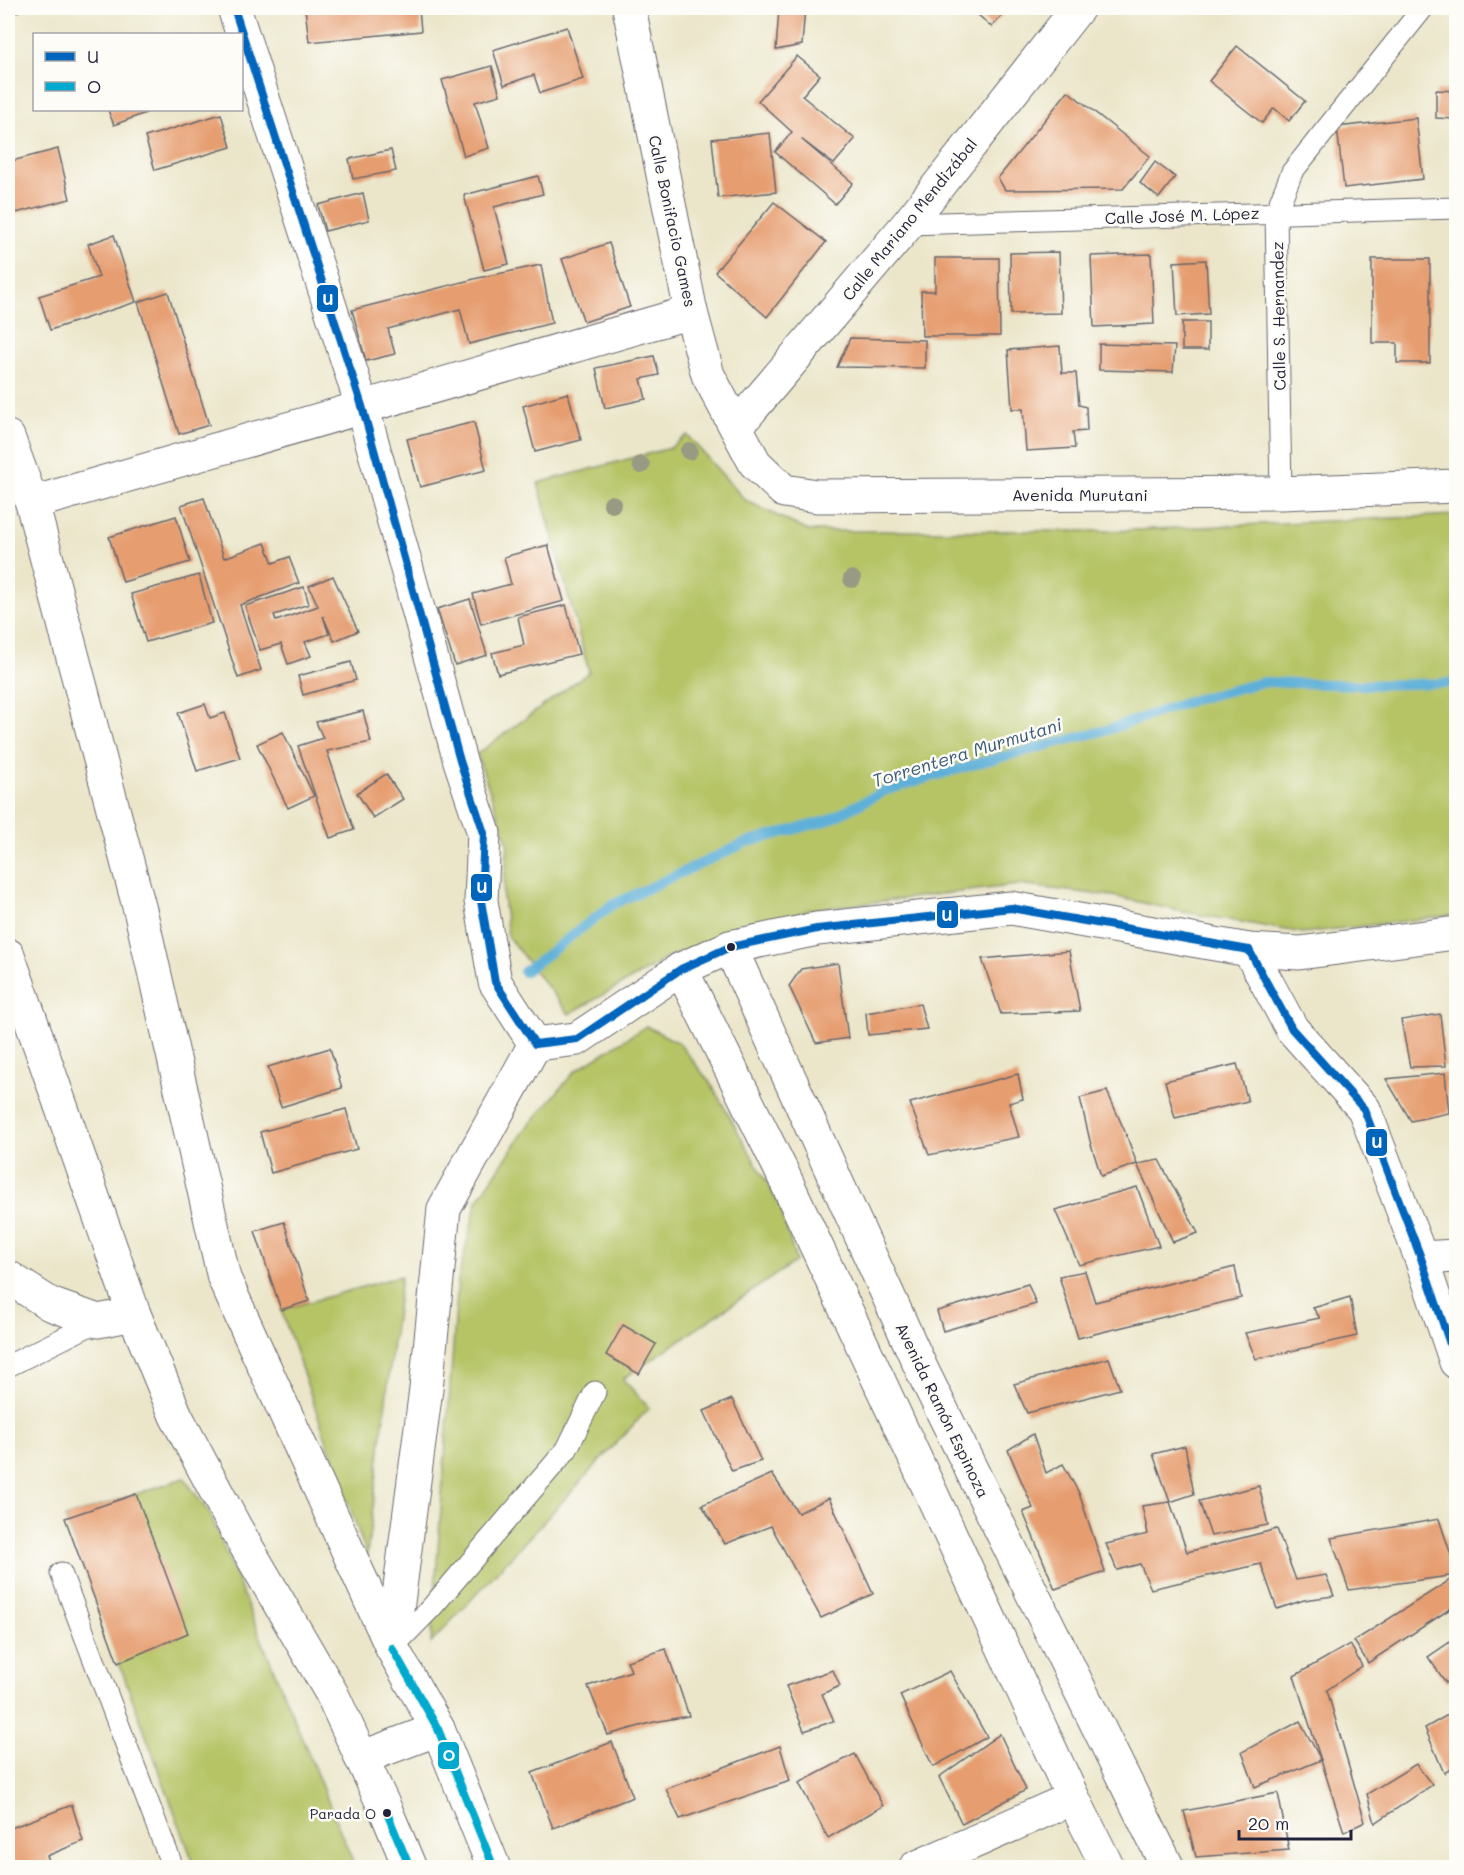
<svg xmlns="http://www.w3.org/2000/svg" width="1464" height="1875" font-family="Mali,sans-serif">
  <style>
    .green { fill: #b6c466; stroke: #6c7350; stroke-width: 1.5 }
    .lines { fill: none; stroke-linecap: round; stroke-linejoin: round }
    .stream { stroke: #5eb0d9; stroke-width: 10 }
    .building { fill: #e69d70 }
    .service-casing { stroke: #68676d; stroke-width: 23 }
    .minor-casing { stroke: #68676d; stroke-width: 35 }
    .tertiary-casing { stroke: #68676d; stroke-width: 35 }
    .service { stroke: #fff; stroke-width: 21 }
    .minor { stroke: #fff; stroke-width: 33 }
    .tertiary { stroke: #fff; stroke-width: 33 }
    .bus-1-casing { stroke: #fdfcf7; stroke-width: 12 }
    .bus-2-casing { stroke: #fdfcf7; stroke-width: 12 }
    .bus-1 { stroke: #0065bd; stroke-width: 8 }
    .bus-2 { stroke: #00a9ce; stroke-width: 8 }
    .tree { fill: #999a84 }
    .bus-dot { fill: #22223b; stroke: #fdfcf7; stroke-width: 2 }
    .labels { text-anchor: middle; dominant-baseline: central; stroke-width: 5; stroke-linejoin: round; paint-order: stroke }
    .bus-label { font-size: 14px; fill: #22223b; stroke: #fdfcf7; text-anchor: end }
    .street-label { font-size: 16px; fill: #22223b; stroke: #fdfcf7 }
    .water-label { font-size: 18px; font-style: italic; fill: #3a5b7a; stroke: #fdfcf7 }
    .line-badge { stroke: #fdfcf7; stroke-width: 2 }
    .badge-label { font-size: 16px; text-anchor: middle; font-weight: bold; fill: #fff }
  </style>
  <rect width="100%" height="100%" fill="#fdfcf7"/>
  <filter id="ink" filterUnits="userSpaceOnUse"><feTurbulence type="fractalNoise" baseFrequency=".0167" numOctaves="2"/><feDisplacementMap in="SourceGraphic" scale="12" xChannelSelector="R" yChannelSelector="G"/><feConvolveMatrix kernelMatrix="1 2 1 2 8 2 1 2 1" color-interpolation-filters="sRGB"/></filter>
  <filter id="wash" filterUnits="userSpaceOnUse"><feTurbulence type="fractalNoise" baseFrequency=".008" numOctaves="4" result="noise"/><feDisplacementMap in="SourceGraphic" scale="24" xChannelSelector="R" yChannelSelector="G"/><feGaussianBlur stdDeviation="1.35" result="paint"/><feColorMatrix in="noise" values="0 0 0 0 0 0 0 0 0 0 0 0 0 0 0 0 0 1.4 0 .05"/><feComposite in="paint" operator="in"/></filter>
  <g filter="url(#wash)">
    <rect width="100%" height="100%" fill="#ebe6ca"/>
    <g class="green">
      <path d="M687 435 745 500 808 531H1115L1456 515V915L1303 933 1184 912 1113 896 1018 885 809 910 679 952 569 1014 508 937 503 896 508 844 477 754 589 672 538 483 670 448Z"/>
      <path d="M646 1026 679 1043 711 1084 779 1204 796 1261 623 1379 649 1408 431 1643 458 1280 477 1201 525 1130 575 1071Z"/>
      <path d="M401 1276 367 1556 281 1310Z"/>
      <path d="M184 1478 210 1514 355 1867H195L65 1518Z"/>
    </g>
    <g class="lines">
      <path class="stream" d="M524 972 612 905 745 843 829 820 884 791 982 762 1110 729 1193 700 1263 682 1361 685 1456 683"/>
    </g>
    <g id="blocks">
      <g class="building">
        <path d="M8 8H20L21 10 8 16Z"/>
        <path d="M305 8H419L421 31 309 42Z"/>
        <path d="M779 8H805L802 45 776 50Z"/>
        <path d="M970 8H1008L992 27Z"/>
        <path d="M567 27 583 79 540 93 534 75 504 85 493 50Z"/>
        <path d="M1237 46 1305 101 1289 121 1274 108 1262 123 1209 81Z"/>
        <path d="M797 56 820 75 802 96 855 139 834 164 801 139 853 183 835 204 775 152 792 132 758 101Z"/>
        <path d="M492 66 500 95 475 102 489 148 464 156 442 80Z"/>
        <path d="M1436 90 1456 91V119L1436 118Z"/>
        <path d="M1068 91 1150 156 1123 189 1005 190 998 178Z"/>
        <path d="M108 110H153L114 125Z"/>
        <path d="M221 114 231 147 155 170 145 137Z"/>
        <path d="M1416 118 1423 179 1344 188 1337 127Z"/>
        <path d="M770 133 776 192 718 198 712 139Z"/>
        <path d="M58 149 70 199 8 215V162Z"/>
        <path d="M391 150 396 171 353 179 349 159Z"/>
        <path d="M1155 162 1175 177 1159 198 1140 183Z"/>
        <path d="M538 176 543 194 494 207 509 264 484 270 464 195Z"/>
        <path d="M363 193 369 220 325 231 318 205Z"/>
        <path d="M774 202 826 242 767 317 715 272Z"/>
        <path d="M114 235 136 302 50 330 39 296 99 277 88 244Z"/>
        <path d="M609 243 630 307 584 322 562 259Z"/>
        <path d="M1059 252 1061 313 1011 314 1010 253Z"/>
        <path d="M1151 254 1154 324 1094 327 1091 256Z"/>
        <path d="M935 258H999L1000 336H922L921 291H935Z"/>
        <path d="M1372 259H1430V363H1397V343H1372Z"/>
        <path d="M1206 260 1209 314 1177 316 1174 262Z"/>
        <path d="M541 265 552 323 469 344 460 309 388 329 395 354 366 361 352 310 478 278Z"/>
        <path d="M168 292 209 425 179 434 138 302Z"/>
        <rect x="1182" y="322" width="26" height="28"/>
        <path d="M850 338 925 340V368L837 367Z"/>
        <path d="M1099 344 1175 346 1173 372 1099 370Z"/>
        <path d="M1060 346 1062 373H1076L1079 405 1086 407 1087 431 1073 432 1075 448 1026 451 1023 409H1012L1008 350Z"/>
        <path d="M654 356 659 375 641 379 646 399 605 408 596 368Z"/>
        <path d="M568 393 581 440 535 452 523 406Z"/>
        <path d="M474 422 486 470 420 487 407 439Z"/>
        <path d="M204 498 224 558 265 543 273 563 289 557 299 583 240 605 261 670 238 678 181 505Z"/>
        <path d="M176 516 190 562 123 582 109 537Z"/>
        <path d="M548 545 564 601 481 624 473 594 511 584 504 557Z"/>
        <path d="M199 575 212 623 146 642 131 594Z"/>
        <path d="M333 576 358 631 334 641 323 616 329 634 305 642 311 656 288 664 281 644 260 650 245 606 304 587 309 604 274 615 276 621 318 606 309 586Z"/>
        <path d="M470 599 487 655 455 665 437 609Z"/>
        <path d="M566 605 579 654 498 674 492 653 524 645 518 617Z"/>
        <path d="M351 662 356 680 303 695 298 676Z"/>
        <path d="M205 704 210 718 225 713 240 758 197 771 178 713Z"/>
        <path d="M363 711 371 742 327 751 354 830 330 838 298 746 323 738 316 722Z"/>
        <path d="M283 732 314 796 288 808 257 744Z"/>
        <path d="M386 774 403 799 373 818 357 793Z"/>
        <path d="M1069 951 1080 1011 1001 1014 982 959Z"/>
        <path d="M838 963 848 1038 816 1043 789 986 801 969Z"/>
        <path d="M920 1004 927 1029 868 1035 866 1013Z"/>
        <path d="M1440 1014 1446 1066 1410 1067 1401 1020Z"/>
        <path d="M330 1048 342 1088 281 1107 268 1067Z"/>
        <path d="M1237 1064 1248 1101 1175 1118 1165 1081Z"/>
        <path d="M1445 1073 1449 1113 1411 1121 1386 1079Z"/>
        <path d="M1018 1074 1023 1099 1009 1103 1019 1137 929 1155 910 1103Z"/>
        <rect x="1452" y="1084" width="4" height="35"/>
        <path d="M1107 1091 1126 1134 1137 1164 1101 1176 1090 1141 1080 1098Z"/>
        <path d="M346 1109 357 1149 271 1173 260 1132Z"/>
        <path d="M1159 1160 1198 1233 1173 1242 1137 1164Z"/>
        <path d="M1137 1187 1159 1246 1079 1265 1055 1210Z"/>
        <path d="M284 1222 309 1301 281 1310 255 1231Z"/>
        <path d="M1235 1267 1241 1298 1078 1338 1059 1276 1085 1271 1095 1302Z"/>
        <path d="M1028 1284 1036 1304 943 1331 937 1311Z"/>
        <path d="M1350 1297 1357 1336 1256 1359 1245 1333 1320 1318 1313 1308Z"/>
        <path d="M623 1325 656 1344 639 1374 606 1355Z"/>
        <path d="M1109 1358 1120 1389 1027 1413 1014 1384Z"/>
        <path d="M732 1399 761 1461 732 1471 704 1411Z"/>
        <path d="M1033 1434 1046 1473 1063 1464 1079 1493 1105 1572 1055 1589 1023 1512 1033 1508 1008 1450Z"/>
        <path d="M1185 1446 1194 1494 1170 1502 1153 1454Z"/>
        <path d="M772 1474 798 1513 829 1498 873 1594 821 1618 771 1526 725 1544 702 1505Z"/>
        <path d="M1259 1486 1268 1525 1211 1536 1199 1501Z"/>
        <path d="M136 1494 188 1633 118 1663 65 1518Z"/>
        <path d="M1170 1502 1187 1552 1277 1529 1296 1580 1326 1575 1334 1596 1304 1600 1277 1609 1261 1564 1151 1589 1140 1564 1117 1570 1106 1544 1148 1534 1142 1506Z"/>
        <path d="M1439 1519 1456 1570V1575L1349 1590 1331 1538Z"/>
        <path d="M1456 1576V1605L1368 1663 1354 1641Z"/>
        <path d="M1456 1638V1676L1446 1683 1428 1657Z"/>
        <path d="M1350 1644 1362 1666 1327 1690 1365 1822 1344 1832 1294 1676Z"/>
        <path d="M666 1649 689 1716 654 1722 608 1735 588 1686 631 1671 627 1661Z"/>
        <path d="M833 1670 840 1686 822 1694 834 1721 804 1731 786 1686Z"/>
        <path d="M950 1671 987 1737 933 1767 900 1695Z"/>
        <path d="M1456 1710V1766L1444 1773 1425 1728Z"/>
        <path d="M1300 1721 1321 1760 1255 1787 1242 1752Z"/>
        <path d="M1000 1734 1026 1790 962 1824 939 1777Z"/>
        <path d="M612 1742 633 1797 553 1828 532 1773Z"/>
        <path d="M780 1746 790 1781 680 1819 666 1789Z"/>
        <path d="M855 1754 883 1806 828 1838 799 1783Z"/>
        <path d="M1416 1764 1432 1785 1375 1823 1367 1794Z"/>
        <path d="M1278 1793 1289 1850 1196 1857 1184 1811Z"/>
        <path d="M72 1805 83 1841 47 1856 52 1868H14L8 1849V1829Z"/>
      </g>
    </g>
  </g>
  <g filter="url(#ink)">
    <use href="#blocks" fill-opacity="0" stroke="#68676d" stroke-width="1.5"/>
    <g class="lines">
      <defs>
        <g id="service">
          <path d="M908 224 1456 208"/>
          <path d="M1281 493 1276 212 1292 172 1423 8"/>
          <path d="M8 1366 98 1321"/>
          <path d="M61 1573 173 1868"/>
          <path d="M392 1648 432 1607 567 1449 595 1392"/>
        </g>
        <g id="minor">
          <path d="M234 8 362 406 460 761 484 833 481 901 495 982 535 1044 577 1039 681 969 730 947 817 929 1011 908 1249 950 1299 953 1456 933"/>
          <path d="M629 8 691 312 708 375 755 463 784 491 817 496 1281 493 1456 486"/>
          <path d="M736 427 908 224 1078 8"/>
          <path d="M32 503 691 312"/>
          <path d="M730 947 922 1370 1168 1868"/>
          <path d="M1249 950 1292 1029 1364 1109 1421 1258 1456 1362"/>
          <path d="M681 969 780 1168 1073 1798 1108 1868"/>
          <path d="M1421 1258 1456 1256"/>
          <path d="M8 1277 50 1304 98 1321 134 1314"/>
          <path d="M392 1648 426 1389 444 1209 535 1044"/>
          <path d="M915 1868 1073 1798"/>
        </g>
        <g id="tertiary">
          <path d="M8 437 32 503 141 914 224 1278 392 1648 438 1729 494 1868"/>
          <path d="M8 955 134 1314 176 1416 235 1527 332 1694 387 1813 410 1868"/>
          <path d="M361 1758 438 1729"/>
        </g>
      </defs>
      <use href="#service" class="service-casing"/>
      <use href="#minor" class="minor-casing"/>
      <use href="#tertiary" class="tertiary-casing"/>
      <use href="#service" class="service"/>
      <use href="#minor" class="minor"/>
      <use href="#tertiary" class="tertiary"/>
      <defs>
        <g id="bus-1">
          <path d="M234 8 362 406 460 761 484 833 481 901 495 982 535 1044 577 1039 681 969 730 947 817 929 1011 908 1249 950"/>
          <path d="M1249 950 1292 1029 1364 1109 1421 1258 1456 1362"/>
        </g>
        <g id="bus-2">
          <path d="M392 1648 438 1729 494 1868"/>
          <path d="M387 1813 410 1868"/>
        </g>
      </defs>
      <use href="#bus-1" class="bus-1-casing"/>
      <use href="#bus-2" class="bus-2-casing"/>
      <use href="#bus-1" class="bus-1"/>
      <use href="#bus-2" class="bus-2"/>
    </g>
    <g class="tree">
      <circle cx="689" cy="451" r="9"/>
      <circle cx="641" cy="465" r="9"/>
      <circle cx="612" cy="504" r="9"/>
      <circle cx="852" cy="579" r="9"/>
    </g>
  </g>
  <g class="bus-dot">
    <circle cx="731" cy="947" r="5"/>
    <circle cx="387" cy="1813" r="5"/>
  </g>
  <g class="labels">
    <g class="bus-label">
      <text x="376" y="1813">Parada O</text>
    </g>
    <g class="street-label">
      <text transform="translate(1182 215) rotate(-2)">Calle José M. López</text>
      <text transform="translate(909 219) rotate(-51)">Calle Mariano Mendizábal</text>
      <text transform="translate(673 221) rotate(78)">Calle Bonifacio Games</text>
      <text transform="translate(1278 316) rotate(-91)">Calle S. Hernandez</text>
      <text x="1080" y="494">Avenida Murutani</text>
      <text transform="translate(943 1410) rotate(64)">Avenida Ramón Espinoza</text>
    </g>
    <g class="water-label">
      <text transform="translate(967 752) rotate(-17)">Torrentera Murmutani</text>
    </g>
  </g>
  <g class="line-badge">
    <rect x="316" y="284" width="23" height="29" rx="6" fill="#0065bd"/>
    <rect x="470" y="873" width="23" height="29" rx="6" fill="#0065bd"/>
    <rect x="936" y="900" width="23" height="29" rx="6" fill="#0065bd"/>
    <rect x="1365" y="1128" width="23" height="29" rx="6" fill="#0065bd"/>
    <rect x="437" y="1741" width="23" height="29" rx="6" fill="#00a9ce"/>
  </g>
  <g class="badge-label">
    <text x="328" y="305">U</text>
    <text x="482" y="893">U</text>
    <text x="947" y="921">U</text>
    <text x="1377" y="1148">U</text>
    <text x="449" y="1761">O</text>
  </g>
  <rect width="1464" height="1875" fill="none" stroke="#fdfcf7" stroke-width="30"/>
  <rect x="33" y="33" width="210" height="78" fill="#fdfcf7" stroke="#a5a5ac" stroke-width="1.5"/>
  <rect x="45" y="52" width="30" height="9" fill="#0065bd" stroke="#a5a5ac" stroke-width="1.5"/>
  <text x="87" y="63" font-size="18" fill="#22223b">U</text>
  <rect x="45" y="82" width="30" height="9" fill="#00a9ce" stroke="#a5a5ac" stroke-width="1.5"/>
  <text x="87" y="93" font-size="18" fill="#22223b">O</text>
  <path d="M1239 1830v9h112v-9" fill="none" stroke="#22223b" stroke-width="3"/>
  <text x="1248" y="1830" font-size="18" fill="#22223b" stroke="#fdfcf7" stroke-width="4.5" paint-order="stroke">20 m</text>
</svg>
